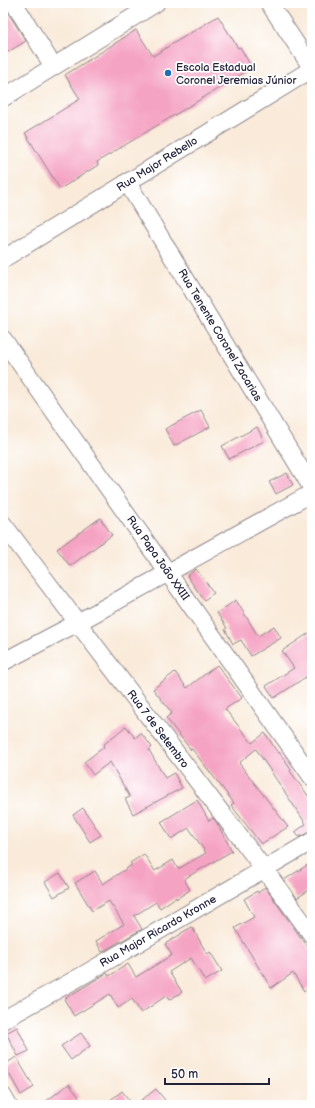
<svg xmlns="http://www.w3.org/2000/svg" width="315" height="1108" font-family="'Balsamiq Sans',sans-serif">
  <style>
    .building { fill: #f5a3c3 }
    .lines { fill: none; stroke-linecap: round; stroke-linejoin: round }
    .minor-casing { stroke: #8e868a; stroke-width: 19 }
    .minor { stroke: #fff; stroke-width: 17 }
    .poi-dot { fill: #1f6fb2; stroke: #fff; stroke-width: 1.5 }
    .labels { text-anchor: middle; dominant-baseline: central; stroke-width: 3.5; stroke-linejoin: round; paint-order: stroke }
    .poi-label { font-size: 11px; fill: #22223b; stroke: #fff; text-anchor: start }
    .street-label { font-size: 11px; fill: #22223b; stroke: #fff }
  </style>
  <rect width="100%" height="100%" fill="#fff"/>
  <filter id="ink" filterUnits="userSpaceOnUse"><feTurbulence type="fractalNoise" baseFrequency=".025" numOctaves="2"/><feDisplacementMap in="SourceGraphic" scale="8" xChannelSelector="R" yChannelSelector="G"/><feConvolveMatrix kernelMatrix="1 2 1 2 8 2 1 2 1" color-interpolation-filters="sRGB"/></filter>
  <filter id="wash" filterUnits="userSpaceOnUse"><feTurbulence type="fractalNoise" baseFrequency=".012" numOctaves="4" result="noise"/><feDisplacementMap in="SourceGraphic" scale="16" xChannelSelector="R" yChannelSelector="G"/><feGaussianBlur stdDeviation="0.9" result="paint"/><feColorMatrix in="noise" values="0 0 0 0 0 0 0 0 0 0 0 0 0 0 0 0 0 1.4 0 .05"/><feComposite in="paint" operator="in"/></filter>
  <g filter="url(#wash)">
    <rect width="100%" height="100%" fill="#f9ead9"/>
    <g id="blocks">
      <g class="building">
        <path d="M3 5 26 41 3 55Z"/>
        <path d="M218 16 238 48 240 47 252 68 97 162 98 165 60 189 25 133 80 99 65 75 136 30 153 56Z"/>
        <path d="M201 410 210 427 174 446 165 429Z"/>
        <path d="M257 427 264 441 229 459 222 446Z"/>
        <path d="M287 473 293 485 276 494 269 482Z"/>
        <path d="M100 518 112 535 70 566 57 549Z"/>
        <path d="M196 569 214 593 204 600 187 576Z"/>
        <path d="M236 600 258 636 274 626 281 638 251 656 241 640 233 644 225 629 227 628 217 613Z"/>
        <path d="M312 631V673L274 698 266 686 294 668 282 651Z"/>
        <path d="M217 665 242 698 225 709 252 743 265 733 278 753 279 752 291 770 290 771 312 801V831L299 837 295 832 306 824 256 749 239 763 288 827 261 844 231 805 234 803 192 749 191 750 166 718 172 713 153 689 175 672 187 688Z"/>
        <path d="M126 726 135 738 141 733 152 747 149 750 165 778 174 773 182 788 133 814 125 799 130 797 110 762 93 775 84 762 104 747 103 745Z"/>
        <path d="M197 800 209 821 213 818 217 823 232 851 184 879 190 890 176 899V897L160 908 156 902 134 916 142 929 102 952 96 941 124 924 109 901 92 911 75 883 95 871 103 884 132 865 130 863 144 854 155 871 173 860 178 869 206 853 189 828 171 839 161 822Z"/>
        <path d="M83 808 101 835 90 842 73 815Z"/>
        <path d="M312 862V888L297 898 284 880Z"/>
        <path d="M60 873 69 888 54 897 45 882Z"/>
        <path d="M265 887 312 953V986L304 991 293 973 271 988 235 928 254 917 244 899 257 891 258 893Z"/>
        <path d="M192 927 207 954 210 952 222 971 205 981 191 958 169 972 182 992 169 1000 166 996 141 1013 132 999 118 1008 110 994 74 1016 64 999 107 973 109 976 128 964 136 977 172 955 165 944 181 934V933Z"/>
        <path d="M17 1027 29 1051 18 1056 6 1033Z"/>
        <path d="M81 1033 90 1046 71 1060 61 1046Z"/>
        <path d="M16 1057 34 1087 21 1095 4 1065Z"/>
        <path d="M69 1084 79 1097 68 1105H41Z"/>
        <path d="M156 1089 169 1105H135Z"/>
        <path d="M122 1091 133 1105H104Z"/>
      </g>
    </g>
  </g>
  <g filter="url(#ink)">
    <use href="#blocks" fill-opacity="0" stroke="#8e868a" stroke-width="1"/>
    <g class="lines">
      <defs>
        <g id="minor">
          <path d="M14 3 53 66"/>
          <path d="M269 3 312 68"/>
          <path d="M3 98 156 3"/>
          <path d="M127 182 312 488"/>
          <path d="M3 259 312 69"/>
          <path d="M3 339 312 777"/>
          <path d="M3 524 264 869 312 935"/>
          <path d="M3 662 77 623 312 493"/>
          <path d="M3 1020 85 974 312 841"/>
          <path d="M3 1096 8 1105"/>
        </g>
      </defs>
      <use href="#minor" class="minor-casing"/>
      <use href="#minor" class="minor"/>
    </g>
  </g>
  <circle class="poi-dot" cx="168" cy="73" r="4"/>
  <g class="labels">
    <g class="poi-label">
      <text x="176" y="67">Escola Estadual<tspan x="176" dy="13">Coronel Jeremias Júnior</tspan></text>
    </g>
    <g class="street-label">
      <text transform="translate(157 164) rotate(-32)">Rua Major Rebello</text>
      <text transform="translate(220 335) rotate(59)">Rua Tenente Coronel Zacarias</text>
      <text transform="translate(158 558) rotate(55)">Rua Papa João XXIII</text>
      <text transform="translate(158 729) rotate(53)">Rua 7 de Setembro</text>
      <text transform="translate(158 931) rotate(-30)">Rua Major Ricardo Kronne</text>
    </g>
  </g>
  <rect width="315" height="1108" fill="none" stroke="#fff" stroke-width="16"/>
  <path d="M165 1078v6h104v-6" fill="none" stroke="#22223b" stroke-width="2"/>
  <text x="171" y="1078" font-size="12" fill="#22223b" stroke="#ffffff" stroke-width="3" paint-order="stroke">50 m</text>
</svg>
